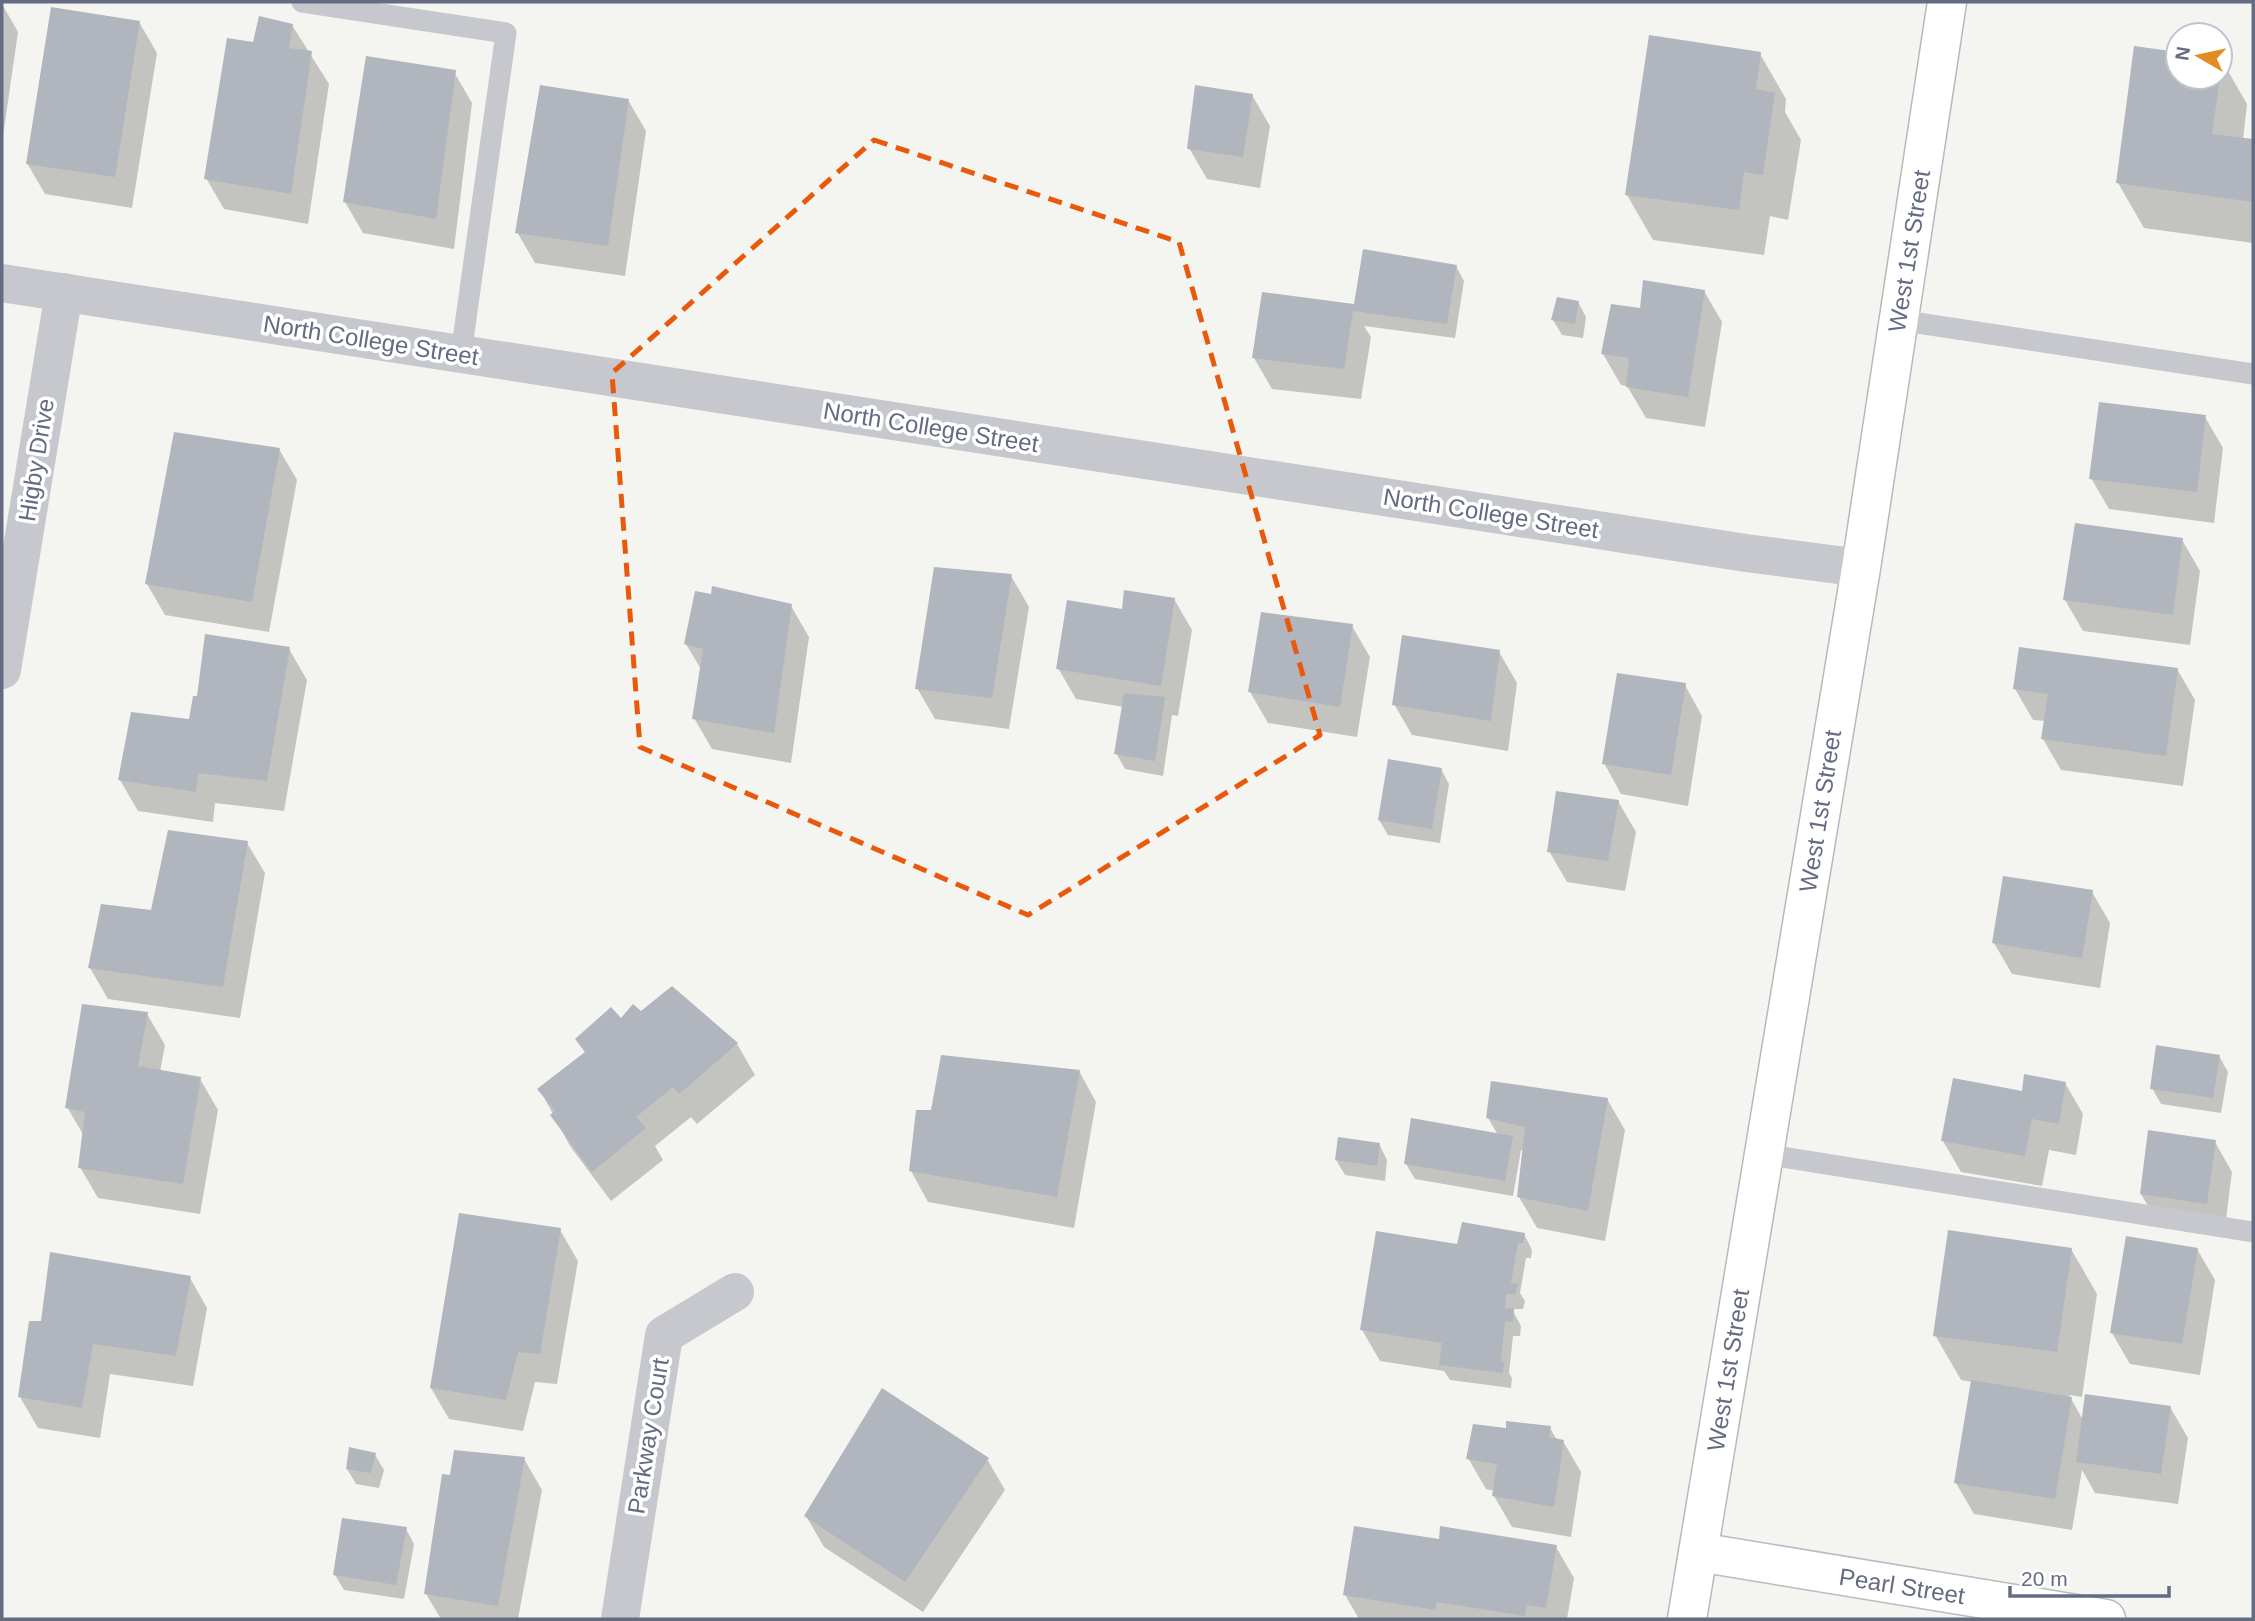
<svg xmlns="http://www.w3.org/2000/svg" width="2255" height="1621" font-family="Arial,sans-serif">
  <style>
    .shadow { fill: #0003 }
    .building { fill: #b1b5bd }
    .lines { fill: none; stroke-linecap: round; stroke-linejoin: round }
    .secondary-casing { stroke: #b9bbc1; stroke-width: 41 }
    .primary-casing { stroke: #b7b9be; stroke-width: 41 }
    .lane { stroke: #c7c8cd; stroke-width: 21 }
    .street { stroke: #c7c8cd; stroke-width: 38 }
    .secondary { stroke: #fff; stroke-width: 38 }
    .primary { stroke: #fff; stroke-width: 38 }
    .marked { fill: none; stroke: #e8590c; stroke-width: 5; stroke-dasharray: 14 9; stroke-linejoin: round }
    .labels { text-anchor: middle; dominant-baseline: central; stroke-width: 7; stroke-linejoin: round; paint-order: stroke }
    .street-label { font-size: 24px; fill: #646b82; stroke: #fff }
  </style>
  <rect width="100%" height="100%" fill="#f4f5f1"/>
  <g class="shadow">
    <path d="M2 4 18 32 2 143Z"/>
    <path d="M139 22 157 53 132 208 45 194 27 163Z"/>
    <path d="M292 25 329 84 308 224 224 209 206 178 254 44Z"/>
    <path d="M2178 53V77H2220L2221 59 2247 104 2243 140 2253 141V243L2144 228 2118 183Z"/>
    <path d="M1760 54 1786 99 1785 112 1801 140 1788 220 1770 216 1764 255 1653 240 1627 195Z"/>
    <path d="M454 72 472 103 454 249 363 233 345 202Z"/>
    <path d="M1252 95 1270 126 1260 188 1207 179 1189 148Z"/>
    <path d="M628 100 646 131 625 276 535 263 517 232Z"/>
    <path d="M1456 266 1464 281 1455 338 1364 326 1371 337 1361 399 1272 389 1254 358 1355 306Z"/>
    <path d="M1704 291 1722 322 1705 427 1646 418 1627 386 1621 385 1603 354 1641 310Z"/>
    <path d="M1578 302 1586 317 1583 338 1562 335 1553 320Z"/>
    <path d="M2205 417 2223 448 2214 523 2109 509 2091 478Z"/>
    <path d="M279 449 297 480 269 632 165 615 147 584Z"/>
    <path d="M2182 540 2200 571 2190 645 2083 631 2065 600Z"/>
    <path d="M1011 576 1029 607 1009 729 935 719 917 688Z"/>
    <path d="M1174 599 1192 630 1178 716 1172 715 1163 776 1125 769 1116 753 1124 707 1076 699 1058 668 1124 611Z"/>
    <path d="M791 606 809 637 791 763 712 749 694 718 702 671 686 644Z"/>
    <path d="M1352 626 1370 657 1357 737 1268 723 1250 692Z"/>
    <path d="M289 649 307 680 284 811 215 803 213 822 138 811 120 780 190 721Z"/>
    <path d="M1499 652 1517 683 1508 751 1412 735 1394 704Z"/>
    <path d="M2177 669 2195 700 2183 786 2061 770 2043 739 2046 721 2033 720 2015 689Z"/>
    <path d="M1685 685 1702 716 1688 806 1621 794 1604 763Z"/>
    <path d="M1441 769 1449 784 1440 843 1388 835 1379 820Z"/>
    <path d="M1618 801 1636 832 1625 891 1567 882 1549 851Z"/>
    <path d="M247 843 265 873 240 1018 108 999 90 968 153 912Z"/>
    <path d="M2092 892 2110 923 2100 988 2012 974 1994 943Z"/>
    <path d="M672 988 737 1044 755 1075 697 1124 691 1117 655 1146 663 1160 611 1201 570 1146 540 1090 586 1054 577 1040 641 1013Z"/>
    <path d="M147 1014 165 1045 160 1072 200 1079 218 1110 200 1214 98 1198 80 1167 84 1136 67 1107Z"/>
    <path d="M2219 1056 2228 1072 2221 1113 2161 1104 2152 1088Z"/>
    <path d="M1079 1071 1096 1102 1074 1228 928 1202 911 1171Z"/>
    <path d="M2065 1083 2083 1114 2076 1155 2049 1150 2042 1186 1961 1172 1943 1141 2023 1093Z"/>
    <path d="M1607 1099 1625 1130 1605 1241 1537 1228 1519 1197 1524 1150H1521L1513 1196 1415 1179 1406 1164 1498 1135 1488 1118Z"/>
    <path d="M2215 1142 2232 1172 2224 1234 2159 1225 2141 1194Z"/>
    <path d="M1379 1144 1387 1160 1385 1181 1345 1175 1336 1160Z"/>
    <path d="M560 1230 578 1261 557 1384 535 1382 523 1431 449 1419 431 1388Z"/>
    <path d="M1524 1234 1532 1250 1531 1258H1526L1520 1293 1525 1301 1523 1309H1514V1313L1521 1326 1520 1336H1513L1509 1373 1512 1378 1511 1388 1450 1380 1444 1371 1380 1361 1362 1330 1460 1246Z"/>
    <path d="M2071 1249 2097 1294 2082 1397 2069 1395 2083 1420 2170 1407 2188 1438 2178 1504 2095 1493 2082 1470 2072 1530 1974 1514 1956 1483 1973 1382 1961 1380 1935 1335Z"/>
    <path d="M2197 1249 2215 1280 2200 1375 2130 1364 2112 1333Z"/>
    <path d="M190 1278 207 1308 193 1386 110 1374 100 1438 38 1428 20 1397 43 1323Z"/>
    <path d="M1550 1428 1557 1440 1563 1441 1581 1472 1571 1537 1512 1527 1494 1496 1495 1491 1486 1489 1468 1458 1507 1430Z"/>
    <path d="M375 1455 384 1470 379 1488 356 1484 347 1469Z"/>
    <path d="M524 1459 542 1490 518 1619H441L426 1594Z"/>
    <path d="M987 1459 1005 1490 923 1612 824 1547 806 1516Z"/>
    <path d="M406 1529 414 1544 404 1599 344 1590 335 1575Z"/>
    <path d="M1441 1541 1556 1547 1574 1578 1567 1619H1359L1345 1595Z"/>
  </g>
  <g class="building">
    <path d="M51 7 140 21 115 177 26 164Z"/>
    <path d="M259 16 293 24 289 48 312 51 291 194 204 179 227 38 253 42Z"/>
    <path d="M1649 35 1761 52 1756 89 1775 93 1763 175 1744 172 1739 210 1625 195Z"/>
    <path d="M2134 46 2178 52V77H2220L2212 134 2253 139V202L2116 183Z"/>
    <path d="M366 56 456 70 436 219 343 202Z"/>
    <path d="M540 85 629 99 608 246 515 233Z"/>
    <path d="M1195 85 1253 94 1243 157 1187 149Z"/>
    <path d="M1363 249 1457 265 1447 324 1353 311 1344 369 1252 358 1262 292 1354 304Z"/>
    <path d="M1643 280 1705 290 1688 397 1626 387 1629 358 1601 354 1611 304 1640 308Z"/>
    <path d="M1557 297 1579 301 1575 324 1551 320Z"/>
    <path d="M2099 402 2206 415 2197 492 2089 479Z"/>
    <path d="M174 432 280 448 252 602 145 584Z"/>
    <path d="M2075 523 2183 538 2173 615 2063 600Z"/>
    <path d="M934 567 1012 574 992 698 915 689Z"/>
    <path d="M712 586 792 604 774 733 692 719 703 649 684 644 695 591 711 594Z"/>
    <path d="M1124 590 1175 598 1161 686 1056 669 1067 600 1122 609Z"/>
    <path d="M1261 612 1353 624 1340 707 1248 692Z"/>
    <path d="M205 634 290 647 267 781 198 773 196 792 118 780 131 712 189 719 193 696H197Z"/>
    <path d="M1402 635 1500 650 1491 721 1392 705Z"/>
    <path d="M2019 647 2178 668 2166 756 2041 739 2048 694 2013 689Z"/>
    <path d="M1617 673 1686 683 1671 775 1602 764Z"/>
    <path d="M1124 693 1165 697 1155 761 1114 754Z"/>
    <path d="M1388 759 1442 768 1432 829 1378 820Z"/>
    <path d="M1556 791 1619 800 1608 861 1547 852Z"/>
    <path d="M168 830 248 841 223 987 88 968 101 904 151 910Z"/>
    <path d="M2003 876 2093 890 2082 958 1992 943Z"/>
    <path d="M672 986 738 1043 679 1094 673 1087 636 1117 646 1128 592 1172 550 1115 555 1111 537 1089 585 1052 575 1039 611 1007 621 1018 633 1004 641 1011Z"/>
    <path d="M82 1004 148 1012 138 1066 201 1077 183 1184 78 1168 85 1112 65 1108Z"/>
    <path d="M2156 1045 2220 1055 2213 1098 2150 1089Z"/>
    <path d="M941 1055 1080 1070 1057 1197 909 1171 916 1110H931Z"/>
    <path d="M2024 1074 2066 1082 2059 1124 2032 1119 2025 1156 1941 1141 1953 1078 2022 1091Z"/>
    <path d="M1491 1081 1608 1098 1588 1211 1517 1197 1525 1127 1486 1118Z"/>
    <path d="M1411 1118 1513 1136 1505 1181 1404 1164Z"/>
    <path d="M2148 1130 2216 1140 2207 1204 2140 1194Z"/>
    <path d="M1338 1137 1380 1143 1377 1166 1335 1160Z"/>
    <path d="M459 1213 561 1228 540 1354 518 1352 506 1400 430 1388Z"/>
    <path d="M1462 1222 1525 1233 1523 1243H1518L1511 1283 1518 1284 1515 1294H1506L1505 1308 1514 1309 1513 1322 1505 1321 1501 1361 1504 1362 1503 1373 1439 1365 1442 1343 1360 1330 1376 1231 1457 1244Z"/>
    <path d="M1948 1230 2072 1248 2057 1352 1933 1336Z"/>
    <path d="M2126 1236 2198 1248 2182 1344 2110 1333Z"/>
    <path d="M50 1252 191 1276 176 1356 93 1344 82 1408 18 1397 29 1321H41Z"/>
    <path d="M1971 1380 2072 1397 2055 1499 1954 1483Z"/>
    <path d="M882 1388 989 1458 905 1582 804 1516Z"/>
    <path d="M2085 1394 2171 1406 2161 1474 2076 1462Z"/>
    <path d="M1506 1421 1551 1426 1549 1437 1564 1440 1554 1507 1492 1496 1497 1464 1466 1459 1473 1424 1506 1428Z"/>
    <path d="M349 1447 376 1453 371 1473 346 1469Z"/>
    <path d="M454 1450 525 1457 498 1606 424 1594 442 1474 450 1475Z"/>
    <path d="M342 1518 407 1527 396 1585 333 1575Z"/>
    <path d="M1354 1526 1439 1539 1440 1526 1557 1545 1546 1608 1527 1605 1525 1616 1437 1602 1435 1610 1343 1595Z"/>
  </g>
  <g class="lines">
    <defs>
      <path id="secondary" d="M1698 1552 2106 1619"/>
      <path id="primary" d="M1687 1619 1861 568 1947 2"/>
    </defs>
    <use href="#secondary" class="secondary-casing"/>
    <use href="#primary" class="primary-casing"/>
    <g class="lane">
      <path d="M302 2 506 33 461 354"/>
      <path d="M1898 320 2253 374"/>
      <path d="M1763 1154 2253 1232"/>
    </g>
    <g class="street">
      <path d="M2 283 1746 553 1861 568"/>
      <path d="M2 670 64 292"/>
      <path d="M620 1619 664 1335 735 1292"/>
    </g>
    <use href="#secondary" class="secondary"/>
    <use href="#primary" class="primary"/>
  </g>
  <path class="marked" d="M874 140 1179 242 1320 735 1028 915 640 747 612 373Z"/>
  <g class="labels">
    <g class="street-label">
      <text transform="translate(1909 251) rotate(-81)">West 1st Street</text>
      <text transform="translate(371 340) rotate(9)">North College Street</text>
      <text transform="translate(931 427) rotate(9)">North College Street</text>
      <text transform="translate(36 460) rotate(-81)">Higby Drive</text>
      <text transform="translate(1491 513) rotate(9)">North College Street</text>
      <text transform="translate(1820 811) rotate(-81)">West 1st Street</text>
      <text transform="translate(1728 1370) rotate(-81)">West 1st Street</text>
      <text transform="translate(648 1436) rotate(-81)">Parkway Court</text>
      <text transform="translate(1902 1586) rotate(9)">Pearl Street</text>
    </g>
  </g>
  <rect width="2255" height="1621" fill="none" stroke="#646b82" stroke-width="7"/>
  <g transform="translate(2199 56) rotate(279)"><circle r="33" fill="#ffffff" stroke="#c1c4cd" stroke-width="2"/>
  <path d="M0-5L12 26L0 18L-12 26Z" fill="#e28b23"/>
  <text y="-10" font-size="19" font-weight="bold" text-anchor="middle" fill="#646b82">N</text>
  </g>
  <path d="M2010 1586v10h159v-10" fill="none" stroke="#646b82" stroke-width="3.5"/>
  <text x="2021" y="1586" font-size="21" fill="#646b82" stroke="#ffffff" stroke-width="5" paint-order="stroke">20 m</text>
</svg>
